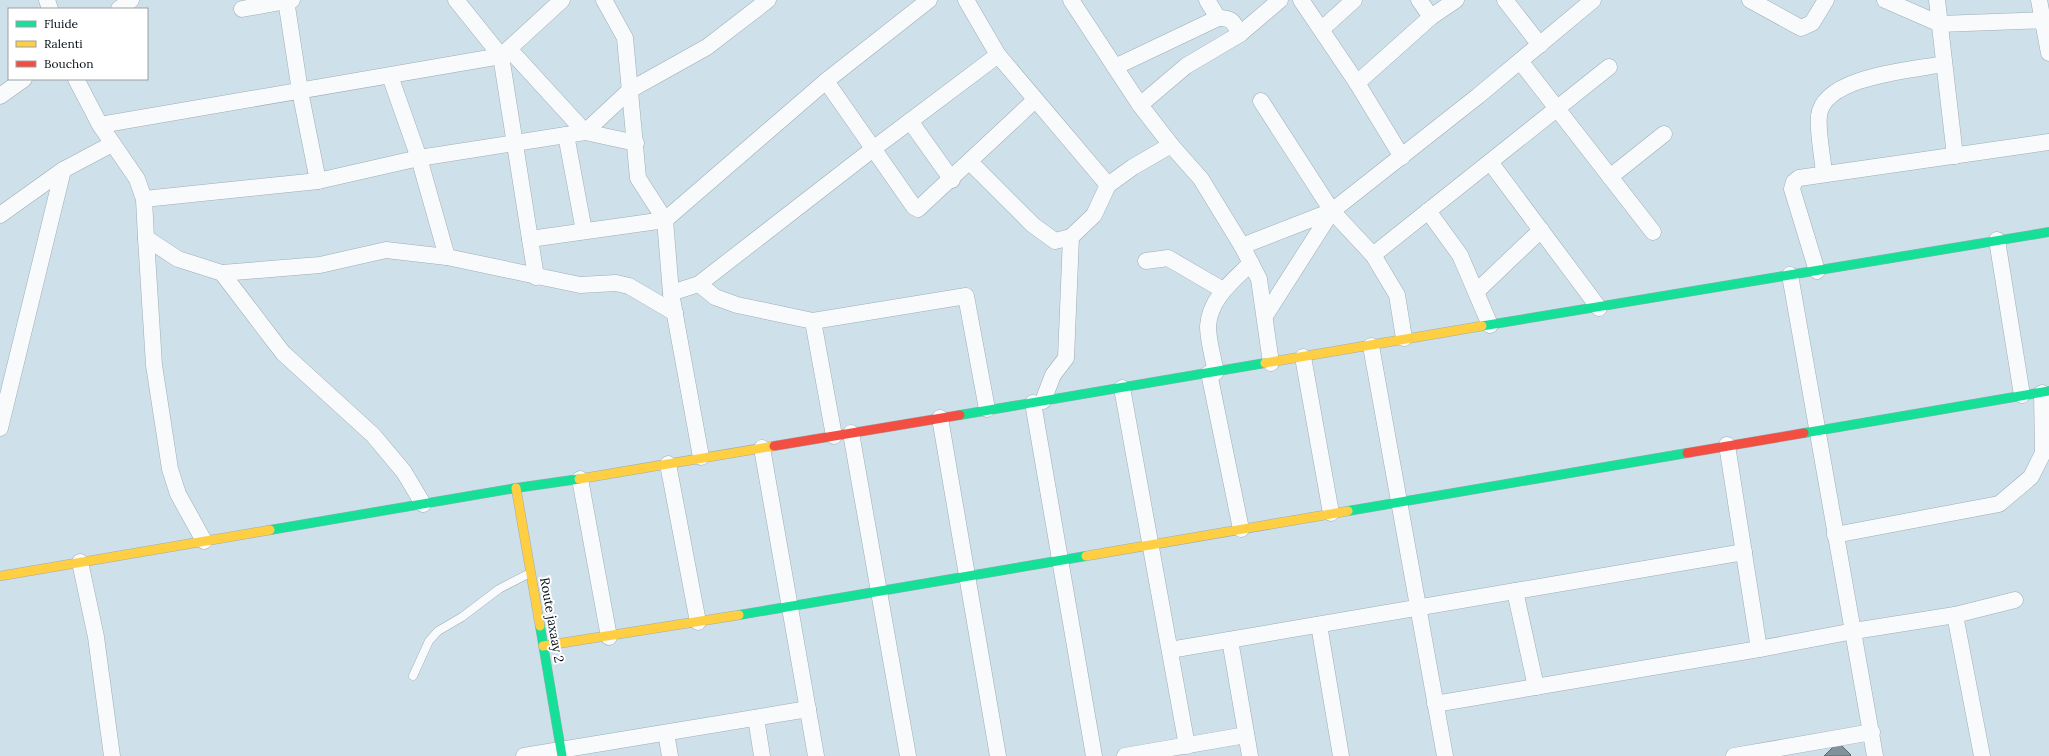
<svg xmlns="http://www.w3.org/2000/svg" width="2049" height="756" font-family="Lora,serif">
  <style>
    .building { fill: #80939d; stroke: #5a676e }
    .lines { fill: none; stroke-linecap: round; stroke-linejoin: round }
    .lane-casing { stroke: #9eacb4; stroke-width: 9 }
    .street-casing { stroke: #9eacb4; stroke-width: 17 }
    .fast-casing { stroke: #9eacb4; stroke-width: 10 }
    .slow-casing { stroke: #9eacb4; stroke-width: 10 }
    .jam-casing { stroke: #9eacb4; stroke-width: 10 }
    .lane { stroke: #f8fafc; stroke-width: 8 }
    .street { stroke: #f8fafc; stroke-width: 16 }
    .fast { stroke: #16e098; stroke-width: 9 }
    .slow { stroke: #ffcf43; stroke-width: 9 }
    .jam { stroke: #f24e42; stroke-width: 9 }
    .labels { text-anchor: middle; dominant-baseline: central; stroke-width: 4; stroke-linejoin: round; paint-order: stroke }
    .street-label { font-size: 13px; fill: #040f16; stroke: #fff }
  </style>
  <rect width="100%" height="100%" fill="#cee1eb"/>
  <path class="building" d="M1838 742 1851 755 1850 756H1824Z"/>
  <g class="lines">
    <defs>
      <path id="lane" d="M413 676 429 641 438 631 462 617 499 589 528 574"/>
      <g id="street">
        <path d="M47 0 50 9"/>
        <path d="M286 0 300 91 318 181"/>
        <path d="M456 0 501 56 536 277"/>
        <path d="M604 0 625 38 638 178 665 220 671 293 701 457"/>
        <path d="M966 0 998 55 1108 185"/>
        <path d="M1207 0 1218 18C1233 18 1233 22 1240 34"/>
        <path d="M1301 0 1357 83 1402 157"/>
        <path d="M1419 0 1431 17"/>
        <path d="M1505 0 1540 45"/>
        <path d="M1750 0 1801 28 1812 23 1826 0"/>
        <path d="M1885 0 1940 24 2049 20"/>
        <path d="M1937 0 1955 156"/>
        <path d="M2039 0 2049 53"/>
        <path d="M119 9 131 0"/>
        <path d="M242 9 292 0"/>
        <path d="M1322 29 1354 0"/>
        <path d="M509 49 585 132 636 143"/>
        <path d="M1520 61 1653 232"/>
        <path d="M1115 67 1218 18"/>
        <path d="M390 76 419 158 447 257"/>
        <path d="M76 79 100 125 137 179 144 199 146 238 178 259 222 273 283 353 373 435 404 472 423 504"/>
        <path d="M826 81 914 207 918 209 1035 100"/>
        <path d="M1357 83 1431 17 1456 0"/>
        <path d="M0 96 24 79"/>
        <path d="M1261 101 1332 211 1373 255 1397 295 1404 338"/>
        <path d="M1140 105 1186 66 1240 34 1280 0"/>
        <path d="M910 121 952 180"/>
        <path d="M100 125 501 56 562 0"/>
        <path d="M566 135 584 231"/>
        <path d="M1171 145 1201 179 1242 246 1259 279 1271 363"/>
        <path d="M970 162 1033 225 1055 241 1071 237"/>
        <path d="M1490 162 1599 308"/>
        <path d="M1824 174C1823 159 1817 129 1819 116 1823 76 1913 70 1944 64"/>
        <path d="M1610 177 1664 134"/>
        <path d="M144 199 318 181 419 158 585 132 630 90 707 47 768 0"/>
        <path d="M1428 211 1460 255 1490 325"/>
        <path d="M0 215 63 170 112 144"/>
        <path d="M146 238 154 365 170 469 178 494 204 541"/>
        <path d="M530 239 665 220 826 81 929 0"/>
        <path d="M1997 240 2022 395"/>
        <path d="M1242 246 1332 211 1478 96 1593 0"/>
        <path d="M1373 255 1609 67"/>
        <path d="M1146 261 1168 258 1223 290"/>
        <path d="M1817 271 1792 189 1794 182 1799 178 2049 142"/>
        <path d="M222 273 320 265 386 250 447 257 580 285 616 283 629 286 675 313"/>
        <path d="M1790 275 1875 756"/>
        <path d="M699 284 715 297 737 305 813 321 834 436"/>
        <path d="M1476 292 1541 230"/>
        <path d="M671 293 699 284 873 149 998 55"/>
        <path d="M1265 316 1332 211"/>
        <path d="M813 321 966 296 987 409"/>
        <path d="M1371 346 1445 756"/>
        <path d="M1303 357 1331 513"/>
        <path d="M1216 372C1213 358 1208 340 1208 326 1210 298 1233 281 1251 263"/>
        <path d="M1209 373 1241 529"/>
        <path d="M1122 388 1187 746"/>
        <path d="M1043 401 1053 375 1066 358 1071 237 1094 215 1108 185 1133 167 1171 145 1140 105 1071 0"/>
        <path d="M1033 403 1094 756"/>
        <path d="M940 418 998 756"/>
        <path d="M0 428 63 170"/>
        <path d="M851 433 908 756"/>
        <path d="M1727 445 1759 649"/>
        <path d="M762 448 816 756"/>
        <path d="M668 464 698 622"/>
        <path d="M580 479 609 637"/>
        <path d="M1835 535 1999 504 2031 477 2043 453 2042 393"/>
        <path d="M80 562 96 637 112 756"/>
        <path d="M1515 591 1536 687"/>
        <path d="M1955 615 1982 756"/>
        <path d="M1319 625 1341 756"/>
        <path d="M1230 640 1250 756"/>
        <path d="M1170 650 1744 552"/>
        <path d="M1435 704 1759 649 1854 631 1955 615 2015 600"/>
        <path d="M756 718 762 756"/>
        <path d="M666 733 670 756"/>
        <path d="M524 756 808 709"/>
        <path d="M1125 756 1246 735"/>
        <path d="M1734 756 1872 732"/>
      </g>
      <g id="fast">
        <path d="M1482 326 2049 232"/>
        <path d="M960 415 1265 363"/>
        <path d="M1804 433 2049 391"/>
        <path d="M1348 511 1687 453"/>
        <path d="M270 530 516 488 579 479"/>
        <path d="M739 615 1086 556"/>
        <path d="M540 626 562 756"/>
      </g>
      <g id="slow">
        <path d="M1265 363 1482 326"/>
        <path d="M579 479 774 446"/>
        <path d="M516 488 540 626"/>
        <path d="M1086 556 1348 511"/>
        <path d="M0 576 270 530"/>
        <path d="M543 646 739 615"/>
      </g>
      <g id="jam">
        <path d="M774 446 960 415"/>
        <path d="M1687 453 1804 433"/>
      </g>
    </defs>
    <use href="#lane" class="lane-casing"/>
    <use href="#street" class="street-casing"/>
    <use href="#fast" class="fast-casing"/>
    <use href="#slow" class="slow-casing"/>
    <use href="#jam" class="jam-casing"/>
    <use href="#lane" class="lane"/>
    <use href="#street" class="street"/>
    <use href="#fast" class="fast"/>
    <use href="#slow" class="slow"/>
    <use href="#jam" class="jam"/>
  </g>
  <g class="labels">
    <g class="street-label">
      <text transform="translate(552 620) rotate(80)">Route jaxaay 2</text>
    </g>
  </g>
  <rect x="8" y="8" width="140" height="72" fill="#ffffff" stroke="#9b9fa2"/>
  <rect x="16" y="21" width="20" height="6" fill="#16e098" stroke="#9b9fa2"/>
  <text x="44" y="28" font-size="12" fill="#040f16">Fluide</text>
  <rect x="16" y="41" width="20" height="6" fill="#ffcf43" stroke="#9b9fa2"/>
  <text x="44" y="48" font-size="12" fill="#040f16">Ralenti</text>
  <rect x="16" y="61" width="20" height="6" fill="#f24e42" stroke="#9b9fa2"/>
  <text x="44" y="68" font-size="12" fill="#040f16">Bouchon</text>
</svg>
